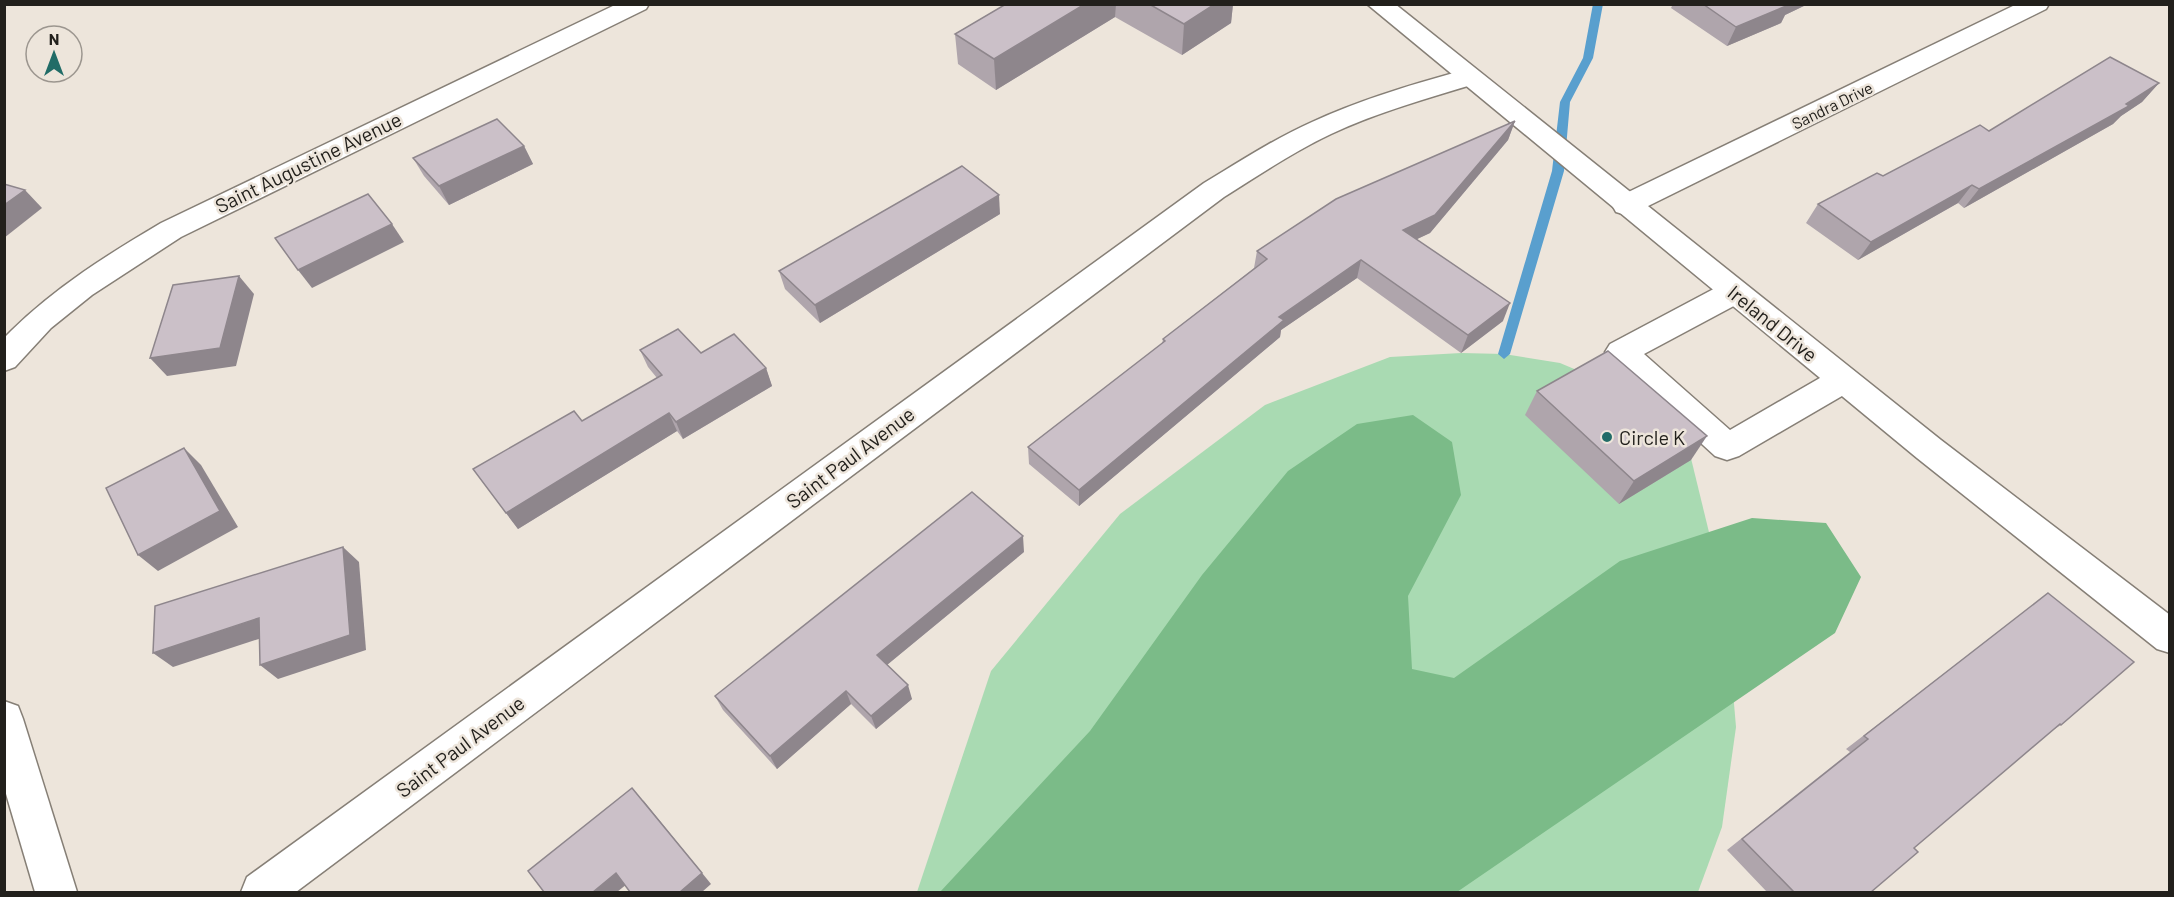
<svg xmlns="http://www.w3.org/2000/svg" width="2174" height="897" font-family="Barlow,sans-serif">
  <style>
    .green { fill: #a9dab2 }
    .forest { fill: #7bbb88 }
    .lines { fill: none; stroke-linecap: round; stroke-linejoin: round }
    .stream { fill: #599fce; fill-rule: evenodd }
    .minor-casing { stroke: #867f76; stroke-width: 3 }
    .major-casing { stroke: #867f76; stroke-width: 3 }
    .minor { fill: #fff; fill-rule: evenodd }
    .major { fill: #fff; fill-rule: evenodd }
    .wall { fill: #afa5ac }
    .shaded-wall { fill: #8e868c }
    .building { fill: #cbc0c8; stroke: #8e868c; stroke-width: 1.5 }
    .poi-dot { fill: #216c67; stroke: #ede5db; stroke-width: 2 }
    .labels { text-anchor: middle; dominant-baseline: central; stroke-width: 5; stroke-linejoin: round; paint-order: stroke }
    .far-street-label { font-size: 16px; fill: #22201c; stroke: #ede5db }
    .street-label { font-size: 20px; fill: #22201c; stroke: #ede5db }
    .poi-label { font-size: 20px; fill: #22201c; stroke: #ede5db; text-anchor: start }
  </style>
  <rect width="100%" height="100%" fill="#ede5db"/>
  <path class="green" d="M1461 353 1504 354 1560 363 1636 395 1688 446 1725 598 1736 727 1722 827 1698 892H917L991 671 1120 514 1265 405 1390 357Z"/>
  <path class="forest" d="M1413 415 1452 442 1461 495 1408 596 1412 669 1454 678 1620 561 1752 518 1826 523 1861 577 1835 633 1457 892H940L1090 731 1202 575 1288 471 1357 424Z"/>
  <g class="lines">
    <path class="stream" d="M1593 4H1603L1593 58 1570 102 1564 171 1510 354 1504 359 1498 354 1552 171 1560 102 1583 58Z"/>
    <defs>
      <g id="minor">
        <path d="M617 4H649L646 9 181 237 92 295 51 328 15 367 4 371V338L11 331C56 287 107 255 161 223Z"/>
        <path d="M2017 4H2049L2046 9 1636 212 1626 215 1616 212 1612 205 1616 198Z"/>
        <path d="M1469 69 1478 71 1482 77 1478 83C1428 98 1378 112 1331 134 1293 152 1259 175 1224 197L296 892H241L247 877 1204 183C1239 162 1274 139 1312 122 1362 99 1416 83 1469 69Z"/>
        <path d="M1734 281 1745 284 1749 292 1745 300 1644 354 1730 430 1832 371 1843 368 1854 371 1859 380 1854 389 1739 456 1727 460 1715 456 1610 360 1605 352 1610 344 1723 284Z"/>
        <path d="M4 701 18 706 23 719 77 892H35L4 787Z"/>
      </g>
      <path id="major" d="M1367 4H1395L1941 440 2170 615V653L2157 649 1917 458Z"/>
    </defs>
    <use href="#minor" class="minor-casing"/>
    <use href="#major" class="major-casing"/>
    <use href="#minor" class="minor"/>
    <use href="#major" class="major"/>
  </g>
  <g class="wall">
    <path d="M1006 4H1233L1231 23 1182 55 1115 17 996 90 958 64 955 34Z"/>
    <path d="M1673 4H1808L1785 15 1781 23 1727 46 1671 8Z"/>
    <path d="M2159 83 2142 102 2121 116 2113 124 1964 208 1958 203 1858 260 1806 223 1818 204 1989 131Z"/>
    <path d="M1515 121 1508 140 1430 233 1417 239 1503 321 1461 353 1357 278 1281 330 1280 337 1079 506 1029 464 1028 447 1162 344 1163 339 1254 268 1257 251Z"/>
    <path d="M524 146 533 164 449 205 424 176 413 158Z"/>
    <path d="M1000 214 820 323 785 289 779 271Z"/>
    <path d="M640 350 701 353 766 368 772 386 683 439 677 431 518 529 473 469 582 421 657 378 648 367Z"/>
    <path d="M1537 391 1691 460 1619 504 1525 415Z"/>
    <path d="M1024 552 887 665 912 699 876 729 851 704 777 769 723 710 715 696Z"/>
    <path d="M2028 609 2061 725 2051 731 1914 848 1871 892H1767L1727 850 1850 752 1846 749Z"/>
  </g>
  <g class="shaded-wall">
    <path d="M1085 4H1116L1115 17 996 90 994 59Z"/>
    <path d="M1215 4H1233L1231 23 1182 55 1184 24Z"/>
    <path d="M1784 4H1808L1785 15 1781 23 1727 46 1736 27Z"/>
    <path d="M2159 83 2142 102 2121 116 2113 124 1964 208 1979 189 2126 104Z"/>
    <path d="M1515 121 1508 140 1430 233 1398 248 1403 230Z"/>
    <path d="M524 146 533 164 449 205 439 186Z"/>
    <path d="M1972 185 1958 203 1858 260 1871 242Z"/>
    <path d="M25 190 42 208 4 238V205Z"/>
    <path d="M999 195 1000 214 820 323 815 305Z"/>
    <path d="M392 224 404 242 312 288 298 270Z"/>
    <path d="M1361 260 1357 278 1281 330 1280 337 1079 506V490L1279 317Z"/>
    <path d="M239 276 254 294 236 366 167 376 150 358Z"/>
    <path d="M1510 303 1503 321 1461 353 1468 335Z"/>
    <path d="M766 368 772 386 683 439 676 422Z"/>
    <path d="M669 413 677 431 518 529 506 513Z"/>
    <path d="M1707 436 1691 460 1619 504 1634 481Z"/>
    <path d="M184 448 201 465 238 527 158 571 138 555Z"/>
    <path d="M1023 536 1024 552 882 669 877 655Z"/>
    <path d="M343 547 359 562 366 650 278 679 260 665Z"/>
    <path d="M259 618 277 633 173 667 153 653Z"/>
    <path d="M908 685 912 699 876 729 871 716Z"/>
    <path d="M846 691 851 704 777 769 770 756Z"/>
    <path d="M643 800 711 884 702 892H680Z"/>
    <path d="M616 873 627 884 617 892H593Z"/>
  </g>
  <g class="building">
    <path d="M1006 4H1085L994 59 955 34Z"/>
    <path d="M1149 4H1215L1184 24Z"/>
    <path d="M1703 4H1791L1736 27Z"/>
    <path d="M2110 57 2159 83 2126 104 2129 106 1979 189 1972 185 1871 242 1818 204 1877 173 1883 176 1980 125 1989 131Z"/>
    <path d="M497 119 524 146 439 186 413 158Z"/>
    <path d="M1515 121 1435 215 1403 230 1510 303 1468 335 1361 260 1279 317 1284 320 1079 490 1028 447 1165 341 1163 339 1267 259 1257 251 1336 199Z"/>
    <path d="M962 166 999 195 815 305 779 271Z"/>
    <path d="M4 184 25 190 4 205Z"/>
    <path d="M368 194 392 224 298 270 275 238Z"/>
    <path d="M239 276 220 348 150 358 173 285Z"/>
    <path d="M678 329 701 353 734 334 766 368 676 422 669 413 506 513 473 469 574 411 582 421 662 375 640 350Z"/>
    <path d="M1608 351 1707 436 1634 481 1537 391Z"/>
    <path d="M184 448 220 511 138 555 106 488Z"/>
    <path d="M972 492 1023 536 877 655 908 685 871 716 846 691 770 756 715 696Z"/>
    <path d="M343 547 350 635 260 665 259 618 153 653 155 606Z"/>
    <path d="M2048 593 2134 662 2061 725 2060 724 1914 848 1918 852 1871 892H1794L1742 839 1868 739 1864 736Z"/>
    <path d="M632 788 702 873 680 892H630L616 873 593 892H544L528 871Z"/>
  </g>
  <circle class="poi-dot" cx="1607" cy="437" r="6"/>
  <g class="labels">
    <g class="far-street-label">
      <text transform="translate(1832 105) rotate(-26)">Sandra Drive</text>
    </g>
    <g class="street-label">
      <text transform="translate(308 162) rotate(-26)">Saint Augustine Avenue</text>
      <text transform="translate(1773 323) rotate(39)">Ireland Drive</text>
      <text transform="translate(850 457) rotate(-37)">Saint Paul Avenue</text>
      <text transform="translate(460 746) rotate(-37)">Saint Paul Avenue</text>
    </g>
    <g class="poi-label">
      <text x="1619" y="437">Circle K</text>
    </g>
  </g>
  <rect width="2174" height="897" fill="none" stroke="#22201c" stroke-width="12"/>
  <g transform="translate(54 54)"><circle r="28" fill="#ede5db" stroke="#9c968f" stroke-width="1.5"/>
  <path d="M0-4.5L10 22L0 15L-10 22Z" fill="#216c67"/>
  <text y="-9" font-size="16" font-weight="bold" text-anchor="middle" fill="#22201c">N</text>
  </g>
</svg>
